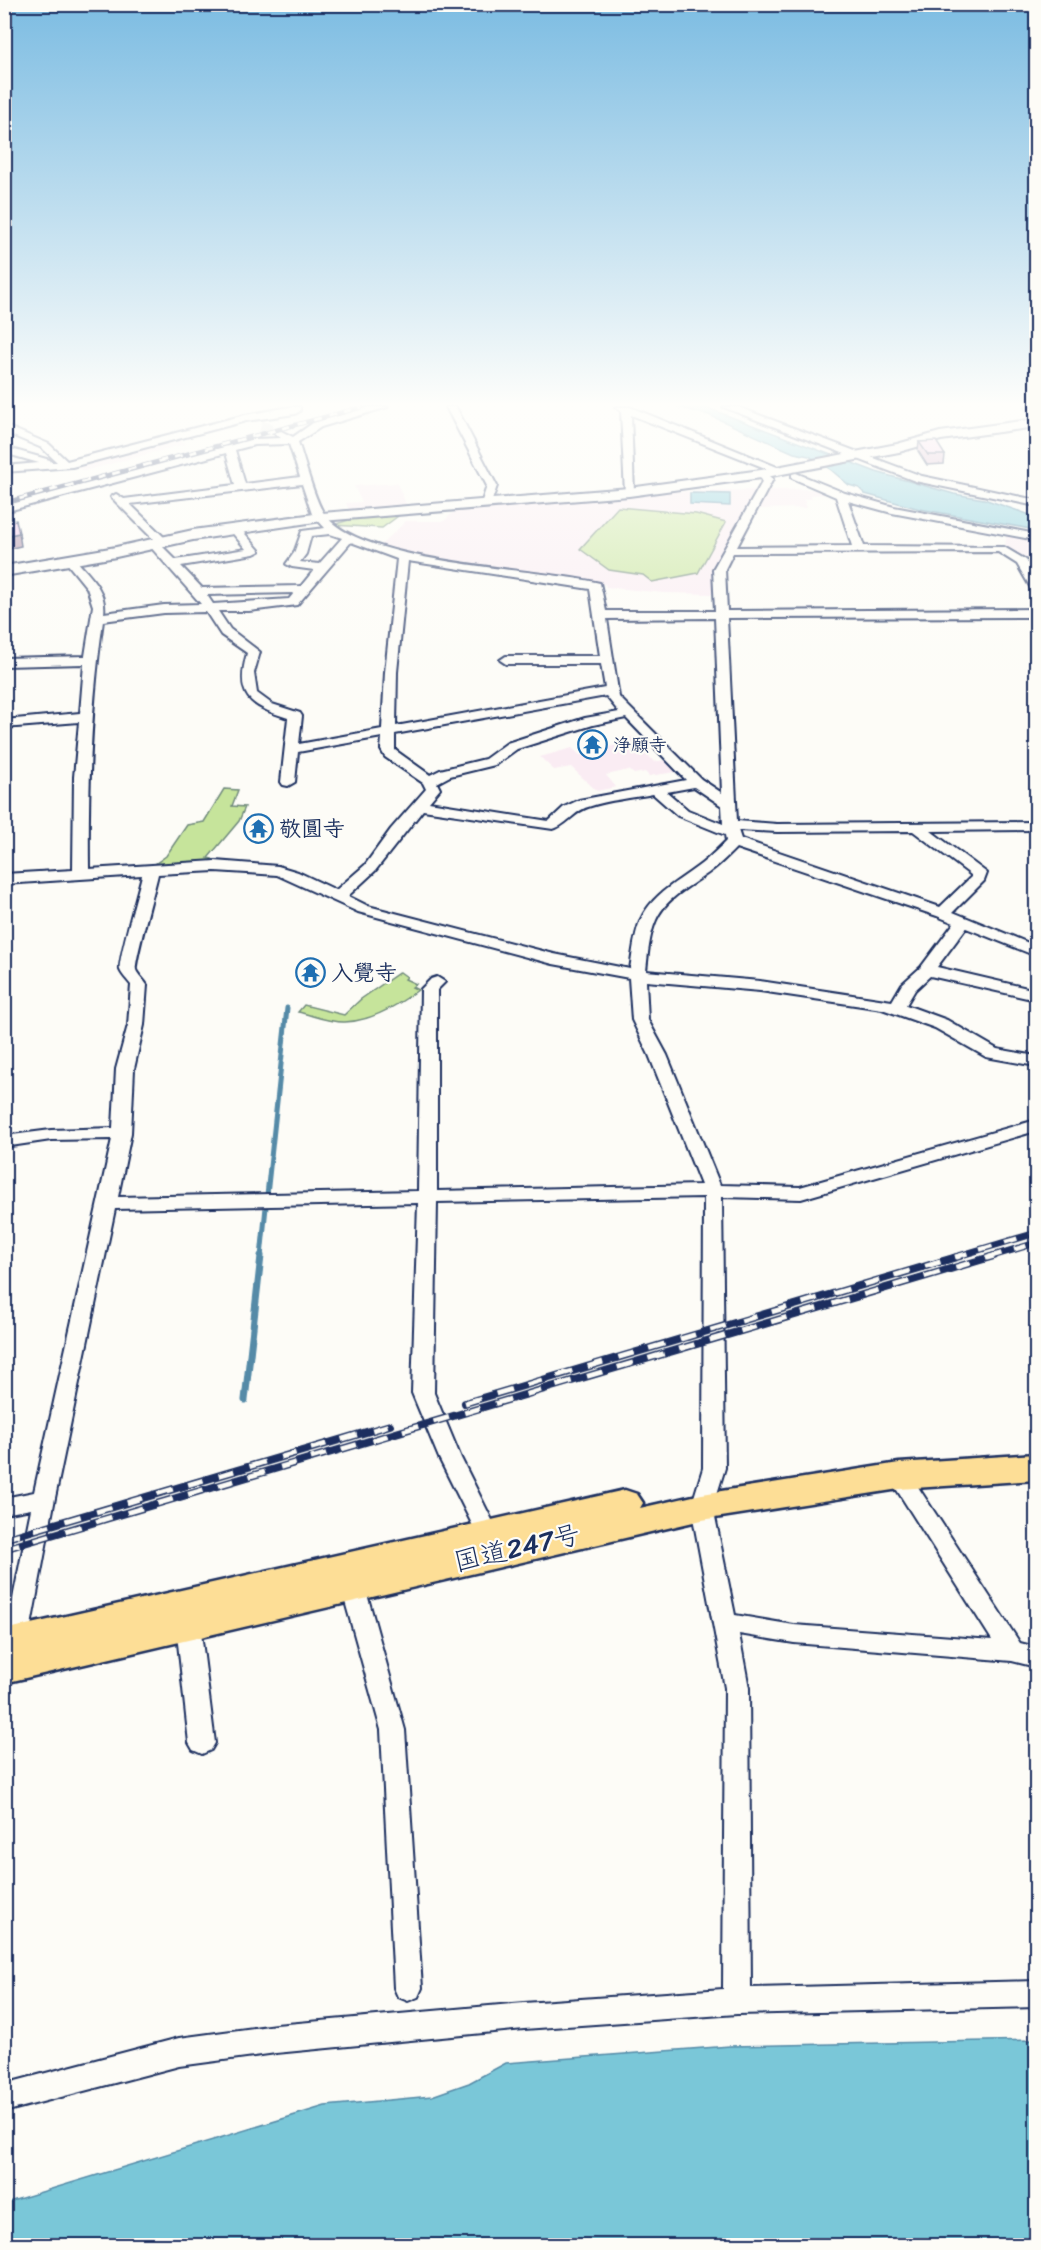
<svg xmlns="http://www.w3.org/2000/svg" width="1041" height="2250" font-family="Sriracha,'Klee One',sans-serif">
  <style>
    .built { fill: #faecf3 }
    .green { fill: #c6e49b; stroke: #708a7c; stroke-width: 1.5 }
    .water { fill: #7ac7d8; stroke: #548aa7; stroke-width: 1.5 }
    .lines { fill: none; stroke-linecap: round; stroke-linejoin: round }
    .stream-far1 { stroke: #548aa7; stroke-width: 5 }
    .stream { stroke: #548aa7; stroke-width: 7 }
    .minor-tunnel { stroke: #d0d3d8; stroke-width: 11; stroke-dasharray: 11 5; stroke-linecap: butt }
    .minor-casing { stroke: #1b2f5e; stroke-width: 4 }
    .secondary-casing { stroke: #1b2f5e; stroke-width: 4 }
    .trunk-casing { stroke: #1b2f5e; stroke-width: 5 }
    .minor { fill: #fdfcf7; fill-rule: evenodd }
    .secondary { fill: #fdfcf7; fill-rule: evenodd }
    .trunk { fill: #fdde96; fill-rule: evenodd }
    .rail-far2-casing { stroke: #1b2f5e; stroke-width: 4.5 }
    .rail-far1-casing { stroke: #1b2f5e; stroke-width: 7 }
    .rail-casing { stroke: #1b2f5e; stroke-width: 8 }
    .rail-far2 { stroke: #fdfcf7; stroke-width: 3; stroke-dasharray: 8; stroke-linecap: butt }
    .rail-far1 { stroke: #fdfcf7; stroke-width: 4.5; stroke-dasharray: 13; stroke-linecap: butt }
    .rail { stroke: #fdfcf7; stroke-width: 5; stroke-dasharray: 16; stroke-linecap: butt }
    .wall { fill: #d0a9c9; stroke: #1b2f5e; stroke-width: 1.5 }
    .shaded-wall { fill: #a98aa4; stroke: #1b2f5e; stroke-width: 1.5 }
    .building { fill: #f2c5ea; stroke: #1b2f5e; stroke-width: 1.5 }
    .labels { text-anchor: middle; dominant-baseline: central; stroke-width: 4.5; stroke-linejoin: round; paint-order: stroke }
    .far-poi-label { font-size: 18px; font-weight: bold; fill: #1b2f5e; stroke: #fdfcf7; text-anchor: start }
    .poi-label { font-size: 22px; font-weight: bold; fill: #1b2f5e; stroke: #fdfcf7; text-anchor: start }
    .near-street-label { font-size: 27px; fill: #1b2f5e; stroke: #fdfcf7 }
  </style>
  <rect width="100%" height="100%" fill="#fdfcf7"/>
  <filter id="ink" filterUnits="userSpaceOnUse"><feTurbulence type="fractalNoise" baseFrequency=".0167" numOctaves="2"/><feDisplacementMap in="SourceGraphic" scale="12" xChannelSelector="R" yChannelSelector="G"/><feConvolveMatrix kernelMatrix="1 2 1 2 8 2 1 2 1" color-interpolation-filters="sRGB"/></filter>
  <g filter="url(#ink)">
    <g class="built">
      <path d="M174 438 186 444 84 471 76 467Z"/>
      <path d="M397 483 407 506 350 512 346 503 362 502 354 486Z"/>
      <path d="M819 489 830 494 810 495 812 499H804L807 508 758 509 768 490Z"/>
      <path d="M758 490 715 594 664 593 606 587 605 584 397 551 380 546 406 521H444L459 507 666 492Z"/>
      <path d="M1006 536 1036 540V571H1034L1028 560 1005 551Z"/>
      <path d="M633 737 654 762 664 760 676 772 649 776 645 772 634 774 629 770 606 775 616 787 597 791 571 767 554 770 540 757 572 748 580 755 610 750 608 747 621 744 622 739Z"/>
    </g>
    <g class="green">
      <path d="M618 507 696 514 726 522 698 573 652 582 643 575 609 570 580 549Z"/>
      <path d="M405 511 382 528 333 525 352 519 351 517Z"/>
      <path d="M224 789 238 790 232 806 245 807 239 821 208 858 212 859 209 863 155 867V864L166 856 187 825 204 822Z"/>
      <path d="M400 972 407 977 405 979 416 984 412 987 418 990C397 1006 372 1021 345 1022 330 1023 312 1015 298 1012L304 1005 344 1015 361 999Z"/>
    </g>
    <g class="water">
      <path d="M678 407H705L876 472 954 494 984 499 1036 517V530L920 509 865 494 859 488 849 485 830 469 809 456 794 453 709 415Z"/>
      <path d="M690 493 730 494V506L690 504Z"/>
      <path d="M1036 2040V2245H5V2203L325 2106 432 2096 469 2083 506 2063 730 2046Z"/>
    </g>
    <g class="lines">
      <g class="stream-far1">
        <path d="M267 1195 287 1008"/>
        <path d="M261 1257 266 1207"/>
      </g>
      <path class="stream" d="M245 1400 261 1256"/>
      <path class="minor-tunnel" d="M261 426 279 433"/>
      <defs>
        <g id="minor">
          <path d="M290 407H300V411L295 414 246 421 72 467 4 472V466L39 463 4 453V447L50 460 51 462H57L42 448 4 432V425L49 444 67 461 245 415Z"/>
          <path d="M371 407H388L321 427 298 442C304 459 315 502 325 515 364 565 536 568 600 583L606 611H715L713 569 761 484 762 480 756 474 761 471 773 479 737 547 852 546 836 497 792 478V474L796 473 845 493 894 507 1036 534V540L892 513 848 501 864 546 1004 547 1026 560 1036 577V591L1032 590 1017 564 998 552 733 553 725 569 727 611 1036 609V617L727 618 737 821 777 824 1036 822V830L931 831 987 873 984 881 953 912 1036 946V956L966 928 937 967 1036 990V1000L930 976 915 990 906 1005 947 1020 997 1049 1036 1056V1066L986 1057 935 1028 882 1009 760 991 646 981 648 1020 667 1055 720 1185 800 1187 1036 1120V1131L801 1199 722 1197 725 1468 713 1507 735 1615 794 1625 992 1640 888 1476 891 1470 899 1468 907 1470 1020 1643 1036 1647V1667L1012 1661 794 1643 739 1634 749 1688 751 1988 1036 1981V2007L737 2014 524 2029 276 2053 179 2066 4 2112V2084L179 2038 276 2025 524 2003 723 1989 725 1688 691 1507 703 1468 704 1197 437 1202 434 1393 461 1458 499 1534 496 1540 488 1543 480 1540 439 1458 412 1393 418 1203 115 1209 55 1498 28 1642 24 1649 16 1652 8 1649 4 1643 31 1509 4 1514V1498L34 1492 112 1139 51 1140 4 1147V1136L51 1130 113 1128 116 1069 128 1025 131 985C128 981 122 975 120 970 117 963 139 889 142 875L4 884V874L73 870 74 777 79 722 4 728V720L80 713 84 664 4 666V658L85 656 93 606 87 588 66 562V558H74C88 574 107 590 104 613L164 605 201 604 148 544 155 541 111 497 116 494 124 499 235 485 226 453 4 512V506L254 439 281 438 274 433 279 430 293 437 313 423ZM289 444 300 477 245 484 235 450 254 445ZM302 484 312 514 325 528 302 531 294 553 286 564 292 567 314 570 301 586 202 588 181 566 254 554 260 551 239 527 235 526 229 529 246 549 176 560 161 545 167 544V540L130 504ZM330 534 342 538 319 564 300 562 306 554 311 536ZM351 542 397 559 385 672 382 729 299 744 302 716 300 713 272 704 257 693 254 673 260 652 230 629 218 611H249L297 605ZM408 561 590 589 600 656H506L500 660 506 664H601L605 688 396 726 397 672ZM294 593 289 599 213 604 207 595ZM206 612 221 635 247 653C235 696 249 706 288 718L281 782 283 785 288 786 295 782 298 752 382 737 381 750 385 757 423 783 426 789 391 829 365 865 336 890 298 872 278 866 215 861 89 869C88 786 91 704 103 621L164 613ZM715 618 722 793 701 779 619 697 607 619ZM606 696 619 712 585 718 507 743 485 759 440 770 430 775 395 750V734ZM626 718 686 780 579 800 564 807 549 821 429 802 440 789 437 783 450 776 495 765 517 749 593 725ZM694 787 722 806 723 824 688 810 667 792ZM653 794 678 816 725 835 726 841C720 847 713 854 706 860 684 879 654 891 641 919 634 934 633 952 630 969L554 954 368 906 348 896 375 871 423 810 553 829C566 826 574 811 588 807 609 800 632 798 653 794ZM738 830 777 832 913 831 971 875V877L940 907 741 839ZM736 848 937 916 954 923 921 967 902 984 892 1001 760 981 646 971C648 954 649 936 656 920 667 895 696 884 716 867 723 861 730 854 736 848ZM215 871 277 875 358 912 553 964 629 978 632 1020 649 1055 701 1185 437 1191V990L445 982 437 977 431 979 421 989 418 1191 118 1197 131 1133 134 1069 144 1025 147 985C144 980 138 975 136 970 134 963 155 888 158 874Z"/>
          <path d="M446 407H456L497 486 490 506 486 507 481 504 487 486Z"/>
          <path d="M615 407H630L787 471 778 473 631 415 634 492 629 495 625 494 621 411Z"/>
          <path d="M723 407H738L922 476 1036 500V506L915 481Z"/>
          <path d="M1025 407H1035L1036 418 1033 417Z"/>
          <path d="M353 1578 361 1581 365 1587 405 1730 422 1988 418 1997 408 2001 398 1997 394 1988 381 1730 341 1587 345 1581Z"/>
          <path d="M188 1616 196 1618 200 1625 215 1743 211 1750 202 1754 193 1750 189 1743 176 1625 180 1618Z"/>
        </g>
        <path id="secondary" d="M1036 419V427L941 440 899 452 761 478 629 496 322 521 193 540 116 557 4 576V566L116 547 193 530 322 513 629 488 761 470 897 444 940 432Z"/>
        <path id="trunk" d="M1036 1454V1480L899 1489 702 1520 4 1683V1630L625 1490 637 1494 643 1503 640 1508 702 1494 899 1463Z"/>
      </defs>
      <use href="#minor" class="minor-casing"/>
      <use href="#secondary" class="secondary-casing"/>
      <use href="#trunk" class="trunk-casing"/>
      <use href="#minor" class="minor"/>
      <use href="#secondary" class="secondary"/>
      <use href="#trunk" class="trunk"/>
      <defs>
        <path id="rail-far2" d="M4 503 362 407"/>
        <g id="rail-far1">
          <path d="M955 1257 1036 1233"/>
          <path d="M989 1257 1036 1243"/>
        </g>
        <g id="rail">
          <path d="M465 1403 960 1256"/>
          <path d="M4 1539 390 1425"/>
          <path d="M4 1549 994 1256"/>
        </g>
      </defs>
      <use href="#rail-far2" class="rail-far2-casing"/>
      <use href="#rail-far1" class="rail-far1-casing"/>
      <use href="#rail" class="rail-casing"/>
      <use href="#rail-far2" class="rail-far2"/>
      <use href="#rail-far1" class="rail-far1"/>
      <use href="#rail" class="rail"/>
    </g>
    <path class="wall" d="M919 442 945 455 944 464 927 465 918 451Z"/>
    <path class="shaded-wall" d="M19 533 21 546 4 550V536Z"/>
    <g class="building">
      <path d="M936 441 945 455H928L919 442Z"/>
      <path d="M16 520 19 533 4 536V522Z"/>
    </g>
  </g>
  <linearGradient id="sky" x2="0" y2="1"><stop stop-color="#7cbce2"/><stop offset="0.56" stop-color="#fefefb"/><stop offset="1" stop-color="#fefefb" stop-opacity="0"/></linearGradient>
  <rect width="1041" height="722" fill="url(#sky)"/>
  <defs>
    <symbol id="temple-ring" viewBox="-11 -11 22 22"><circle r="9.5" fill="#fdfcf7" stroke="#1f6fb2" stroke-width="1.5"/><path d="M0-6L5-2H3V0L6.5 2.5H4V6H1.5V3h-3V6H-4V2.5H-6.5L-3 0V-2H-5Z" fill="#1f6fb2"/></symbol>
  </defs>
  <g fill-rule="evenodd">
    <use href="#temple-ring" x="576" y="728" width="33" height="33"/>
    <use href="#temple-ring" x="242" y="812" width="33" height="33"/>
    <use href="#temple-ring" x="294" y="956" width="33" height="33"/>
  </g>
  <g class="labels">
    <g class="far-poi-label">
      <text x="613" y="745">浄願寺</text>
    </g>
    <g class="poi-label">
      <text x="279" y="828">敬圓寺</text>
      <text x="331" y="972">入覺寺</text>
    </g>
    <g class="near-street-label">
      <text transform="translate(517 1548) rotate(-13)">国道247号</text>
    </g>
  </g>
  <rect width="1041" height="2250" fill="none" stroke="#fdfcf7" stroke-width="24"/>
  <rect x="12" y="12" width="1017" height="2226" fill="none" stroke="#1b2f5e" stroke-width="2" filter="url(#ink)"/>
</svg>
